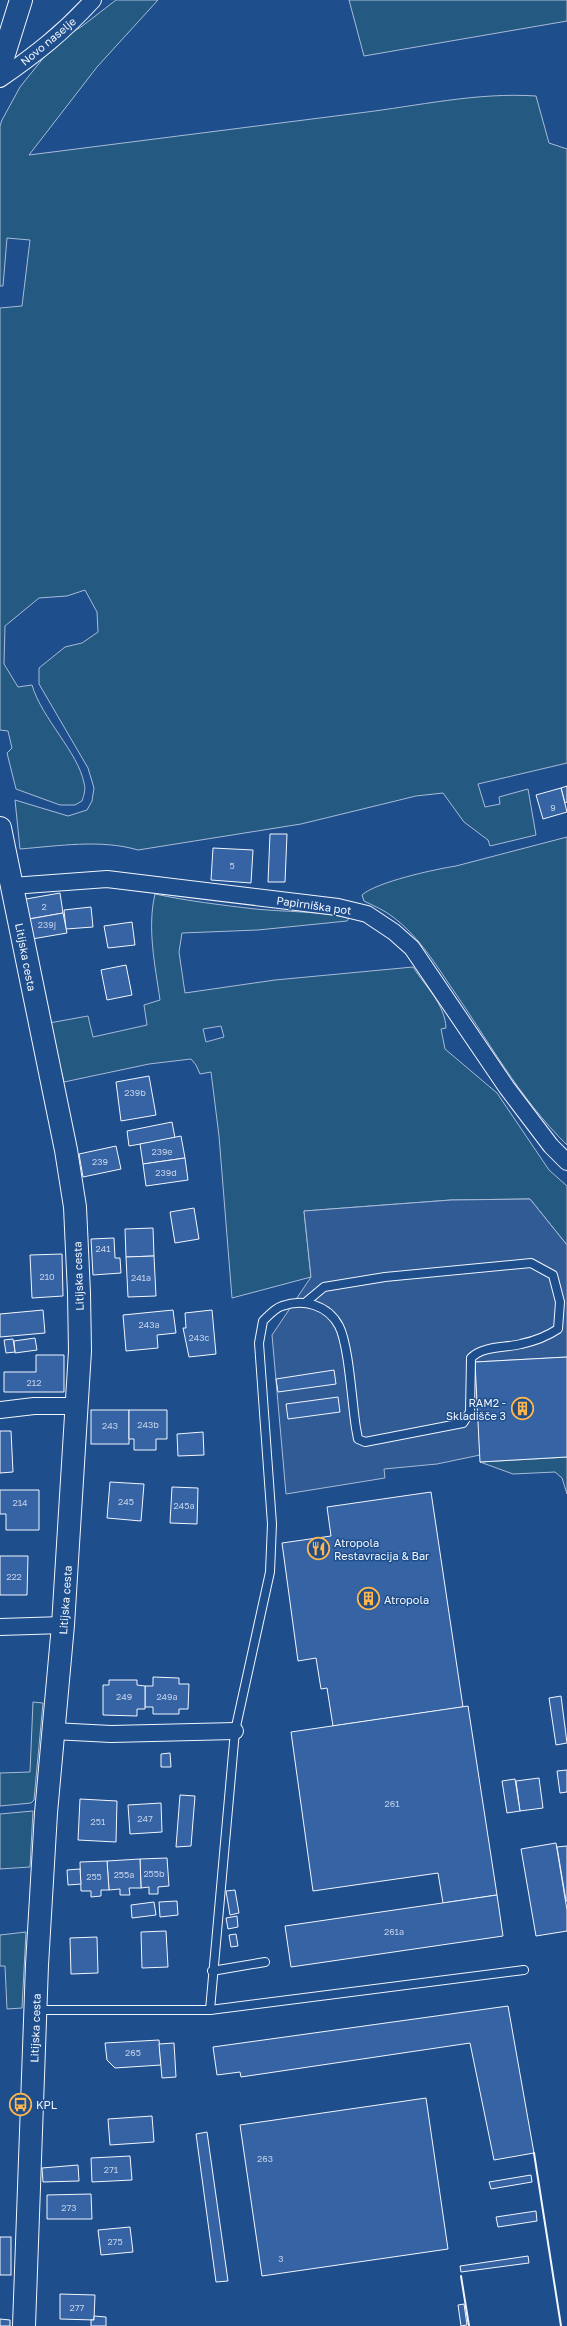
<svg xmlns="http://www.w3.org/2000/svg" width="567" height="2326" font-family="'Golos Text',sans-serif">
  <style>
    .green { fill: #245a82; stroke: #a8bbd7; fill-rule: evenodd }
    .parking { fill: #305b95; stroke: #a8bbd7 }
    .building { fill: #3563a3; stroke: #f2f6ff }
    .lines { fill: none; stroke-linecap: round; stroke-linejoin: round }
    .service-casing { stroke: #f2f6ff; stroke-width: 10 }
    .minor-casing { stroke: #f2f6ff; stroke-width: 18 }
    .secondary-casing { stroke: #f2f6ff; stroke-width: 24 }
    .service { stroke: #1f4e8c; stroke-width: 8 }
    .minor { stroke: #1f4e8c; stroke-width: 16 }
    .secondary { stroke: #1f4e8c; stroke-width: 22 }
    .wall { stroke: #f2f6ff; stroke-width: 2 }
    .labels { text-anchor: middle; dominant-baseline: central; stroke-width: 3; stroke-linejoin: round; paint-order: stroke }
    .number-label { font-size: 9px; fill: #c3d1e8 }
    .street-label { font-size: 11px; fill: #f2f6ff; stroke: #1f4e8c }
    .poi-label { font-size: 11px; fill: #f2f6ff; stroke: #1f4e8c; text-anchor: start }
  </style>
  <rect width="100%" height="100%" fill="#1f4e8c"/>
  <g class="green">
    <path d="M116 0H158L97 67 29 155C139 141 249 127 359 113 418 106 477 92 536 96L549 143 567 149V763L478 784 485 807 500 804 499 797 528 789 536 835 490 846 488 840 464 822 443 793 416 796 301 824 138 850C101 839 58 846 20 849L15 800 68 816 87 810 92 801 94 788 88 768 39 684V668L65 647 82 643 98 632 97 612 85 590 67 596 39 598 5 626 4 664 18 687 32 685C42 719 78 752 84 783 86 789 84 795 82 801L75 805H60L16 789 7 753 12 748 8 731 0 730V308L22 306 30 240 7 238 3 286H0V126L2 120 20 87 57 41 81 27Z"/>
    <path d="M349 0H567V21L364 56Z"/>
    <path d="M567 837V1145C519 1098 487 1038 449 984 433 960 416 934 393 917 384 910 374 906 364 901L362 895C376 882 436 869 456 866Z"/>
    <path d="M155 894C188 901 221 905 255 909 287 912 317 911 349 918L347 921 258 930 182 933 179 952 185 993 275 980 413 967C425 986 445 1004 446 1028L441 1029 445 1049 497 1093 549 1170 567 1186V1245L530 1199 451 1200 304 1211 311 1277 232 1298 219 1136 211 1072 200 1074 196 1065 191 1059 149 1064 64 1082 49 1023 88 1016 93 1037 147 1025 144 1005 160 1000C155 965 147 928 155 894ZM221 1026 224 1037 206 1042 203 1029Z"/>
    <path d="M567 1457V1494L562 1478 555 1472 513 1474 480 1462Z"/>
    <path d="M33 1702 43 1703 34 1800 31 1803 0 1806V1773L30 1772Z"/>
    <path d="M33 1811 30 1867 0 1869V1814Z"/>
    <path d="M26 1932 22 2008 7 2009 5 1966H0V1935Z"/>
  </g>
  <path class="parking" d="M530 1199 567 1245V1357L475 1362 480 1455 437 1464 384 1469 385 1478 286 1494 272 1335 311 1277 304 1211 451 1200Z"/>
  <g class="building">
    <path d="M567 786V802L565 803 561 788Z"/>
    <path d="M561 788 567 812 543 819 536 795Z"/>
    <path d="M270 834H287L285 882H268Z"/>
    <path d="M213 848 253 850 251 883 211 880Z"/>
    <path d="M60 893 63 913 29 919 26 899Z"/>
    <path d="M91 907 93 927 66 929 64 910Z"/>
    <path d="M63 913 67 933 32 939 29 919Z"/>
    <path d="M132 922 135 945 108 948 104 926Z"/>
    <path d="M126 965 132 995 107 1000 101 970Z"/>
    <path d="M149 1076 156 1115 121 1121 116 1082Z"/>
    <path d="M172 1122 175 1138 129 1146 127 1131Z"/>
    <path d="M181 1136 185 1158 143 1164 140 1144Z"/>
    <path d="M116 1146 121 1169 83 1177 79 1154Z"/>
    <path d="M185 1158 188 1180 146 1186 143 1164Z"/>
    <path d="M194 1208 199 1239 175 1243 170 1212Z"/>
    <path d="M153 1228 154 1256 126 1257 125 1229Z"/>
    <path d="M114 1238 115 1258H120L121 1273 93 1275 91 1239Z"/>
    <path d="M62 1254 63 1296 32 1298 30 1255Z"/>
    <path d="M154 1256 156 1296 128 1297 126 1257Z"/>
    <path d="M43 1310 45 1333 0 1337V1314Z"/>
    <path d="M173 1310 176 1333 157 1335 158 1348 126 1351 123 1315Z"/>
    <path d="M212 1310 216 1354 189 1357 183 1328H186L185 1313Z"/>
    <path d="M35 1338 37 1350 15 1353 14 1341Z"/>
    <path d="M13 1339 15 1352 6 1353 4 1340Z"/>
    <path d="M36 1355H64V1392H4V1372H36Z"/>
    <path d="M567 1357V1457L480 1462 475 1362Z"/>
    <path d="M334 1370 336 1384 278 1392 276 1379Z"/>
    <path d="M338 1397 340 1412 288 1419 286 1404Z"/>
    <rect x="91" y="1410" width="38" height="34"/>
    <path d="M129 1410H167V1439H156V1450H134V1439H129Z"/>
    <path d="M0 1431H11L13 1472 0 1473Z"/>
    <path d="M203 1432 204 1455 178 1456 177 1434Z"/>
    <path d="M110 1482 144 1484 141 1521 107 1518Z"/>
    <path d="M172 1487 198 1488 197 1524 170 1523Z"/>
    <path d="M0 1490H39V1530H6V1514H0Z"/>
    <path d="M431 1492 463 1707 333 1726 327 1688 321 1689 316 1658 298 1661 282 1543 331 1536 327 1507Z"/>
    <path d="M0 1556H28L27 1595H0Z"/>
    <path d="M153 1677 179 1678V1684H189L188 1709H179V1714H153V1707H145V1686H153Z"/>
    <path d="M109 1680H137V1685L145 1686V1709H137V1716L103 1715V1685H109Z"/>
    <path d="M561 1696 567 1743 556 1745 549 1698Z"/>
    <path d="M468 1706 497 1895 443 1903 438 1873 313 1891 291 1732Z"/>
    <path d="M170 1753 171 1767H161V1754Z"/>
    <path d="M567 1770V1792L560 1793 557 1771Z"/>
    <path d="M539 1778 543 1808 520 1811 516 1781Z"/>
    <path d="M515 1779 520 1811 507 1813 502 1781Z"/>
    <path d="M180 1795 195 1796 191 1846 176 1847Z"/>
    <path d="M80 1799 117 1801 116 1842 78 1840Z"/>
    <path d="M161 1803 162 1832 130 1834 128 1805Z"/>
    <path d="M556 1843 567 1910V1931L536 1936 521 1849Z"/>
    <path d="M567 1846V1901H566L557 1847Z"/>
    <path d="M167 1858 169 1886 158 1887V1894H149V1887L141 1888 140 1859Z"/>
    <path d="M140 1859 141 1888H129L130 1895H120V1889L109 1890 107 1861Z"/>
    <path d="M107 1861 109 1890H101V1896L91 1897V1891H81L80 1862Z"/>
    <path d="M80 1869 81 1884 68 1885 67 1870Z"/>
    <path d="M235 1890 239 1913 230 1915 226 1891Z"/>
    <path d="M497 1895 503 1936 291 1967 285 1926Z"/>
    <path d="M177 1901 178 1915 160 1917 159 1902Z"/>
    <path d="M154 1902 156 1915 132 1918 131 1905Z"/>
    <path d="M237 1916 238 1927 228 1929 226 1918Z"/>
    <path d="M166 1931 168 1967 142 1968 141 1932Z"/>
    <path d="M236 1934 238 1946 231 1947 229 1935Z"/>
    <path d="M97 1937 98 1973 71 1974 70 1938Z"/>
    <path d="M508 2006 534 2153 494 2160 470 2043 241 2077 240 2072 217 2075 213 2047Z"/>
    <path d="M159 2040 161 2065 115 2068 107 2060 105 2043Z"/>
    <path d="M174 2043 176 2077 162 2078 159 2044Z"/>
    <path d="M426 2098 448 2249 262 2276 240 2125Z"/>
    <path d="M152 2116 154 2142 110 2145 108 2119Z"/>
    <path d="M207 2132 228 2281 216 2282 196 2134Z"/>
    <path d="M130 2156 132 2180 92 2182 91 2158Z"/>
    <path d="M78 2165 79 2181 43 2182 42 2168Z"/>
    <path d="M531 2175 532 2182 491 2189 489 2182Z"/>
    <path d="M91 2194 92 2219H47V2195Z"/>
    <path d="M536 2211 537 2221 498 2227 496 2217Z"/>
    <path d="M130 2227 133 2252 101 2255 98 2230Z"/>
    <rect x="0" y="2237" width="11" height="38"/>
    <path d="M528 2256 529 2263 461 2272 460 2266Z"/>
    <path d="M60 2294 95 2295 94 2320 60 2319Z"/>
    <path d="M464 2304 467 2325 461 2326 458 2305Z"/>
    <path d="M94 2316 106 2317V2326H91V2320H94Z"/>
    <path d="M0 2319 10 2320V2326H0Z"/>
  </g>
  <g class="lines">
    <defs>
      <g id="service">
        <path d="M212 1971 265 1962"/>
        <path d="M36 2010H210L524 1970"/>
        <path d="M210 2010 235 1731 270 1572 272 1524 259 1343 263 1321C268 1316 275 1308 282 1306 303 1298 328 1305 339 1326 349 1345 352 1404 356 1428L358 1439 365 1442 463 1423 470 1412 471 1358C482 1346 505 1348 521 1344 535 1341 546 1337 558 1329L560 1302 553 1275 531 1263 385 1277 324 1287 306 1302"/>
      </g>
      <g id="minor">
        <path d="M0 79C36 54 63 33 93 0"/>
        <path d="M12 886 107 879 338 907 367 914 394 932 412 948 507 1088 551 1146 567 1162"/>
        <path d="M0 1410 34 1406H77"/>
        <path d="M0 1627 63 1625"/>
        <path d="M53 1731 111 1734 235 1731"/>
      </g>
      <g id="secondary">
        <path d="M0 67 21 0"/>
        <path d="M0 828 66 1150 75 1207 79 1293 80 1351 63 1625 46 1813 37 1965 24 2326"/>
      </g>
    </defs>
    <use href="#service" class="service-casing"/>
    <use href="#minor" class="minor-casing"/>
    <use href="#secondary" class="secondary-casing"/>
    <use href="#service" class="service"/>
    <use href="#minor" class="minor"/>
    <use href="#secondary" class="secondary"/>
    <g class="wall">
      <path d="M534 2153 561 2326"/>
      <path d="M461 2276 469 2326"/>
    </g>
  </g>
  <defs>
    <symbol id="building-ring" viewBox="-11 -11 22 22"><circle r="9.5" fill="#1f4e8c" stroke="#ffb74d" stroke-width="1.5"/><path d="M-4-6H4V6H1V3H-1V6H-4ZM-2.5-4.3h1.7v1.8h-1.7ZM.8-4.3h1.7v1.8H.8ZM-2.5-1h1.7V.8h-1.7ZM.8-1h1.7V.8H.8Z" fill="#ffb74d"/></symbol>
    <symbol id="restaurant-ring" viewBox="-11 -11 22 22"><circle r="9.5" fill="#1f4e8c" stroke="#ffb74d" stroke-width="1.5"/><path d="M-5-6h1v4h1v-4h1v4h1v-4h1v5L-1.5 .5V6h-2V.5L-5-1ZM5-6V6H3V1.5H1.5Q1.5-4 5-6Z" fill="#ffb74d"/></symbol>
    <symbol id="bus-ring" viewBox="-11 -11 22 22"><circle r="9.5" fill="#1f4e8c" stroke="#ffb74d" stroke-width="1.5"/><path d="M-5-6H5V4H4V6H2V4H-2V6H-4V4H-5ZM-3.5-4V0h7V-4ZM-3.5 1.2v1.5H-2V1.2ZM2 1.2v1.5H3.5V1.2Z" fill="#ffb74d"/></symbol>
  </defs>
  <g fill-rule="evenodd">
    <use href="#building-ring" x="510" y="1396" width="25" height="25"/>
    <use href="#restaurant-ring" x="306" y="1536" width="25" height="25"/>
    <use href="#building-ring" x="356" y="1586" width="25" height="25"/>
    <use href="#bus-ring" x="8" y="2092" width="25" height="25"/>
  </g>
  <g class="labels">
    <g class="number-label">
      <text x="553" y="807">9</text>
      <text x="232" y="865">5</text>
      <text x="44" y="906">2</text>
      <text x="47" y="924">239j</text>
      <text x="135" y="1092">239b</text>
      <text x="162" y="1151">239e</text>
      <text x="100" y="1161">239</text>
      <text x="166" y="1172">239d</text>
      <text x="103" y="1248">241</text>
      <text x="47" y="1276">210</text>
      <text x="141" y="1277">241a</text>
      <text x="149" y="1324">243a</text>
      <text x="199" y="1337">243c</text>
      <text x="34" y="1382">212</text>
      <text x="148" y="1424">243b</text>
      <text x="110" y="1425">243</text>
      <text x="126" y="1501">245</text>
      <text x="20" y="1502">214</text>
      <text x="184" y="1505">245a</text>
      <text x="14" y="1576">222</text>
      <text x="124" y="1696">249</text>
      <text x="167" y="1696">249a</text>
      <text x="392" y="1803">261</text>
      <text x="145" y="1818">247</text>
      <text x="98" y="1821">251</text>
      <text x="154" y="1873">255b</text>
      <text x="124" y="1874">255a</text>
      <text x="94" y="1876">255</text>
      <text x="394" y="1931">261a</text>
      <text x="133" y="2052">265</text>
      <text x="265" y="2158">263</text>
      <text x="111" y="2169">271</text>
      <text x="69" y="2207">273</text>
      <text x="115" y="2241">275</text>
      <text x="281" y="2258">3</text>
      <text x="77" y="2307">277</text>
    </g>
    <g class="street-label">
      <text transform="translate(48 41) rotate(-40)">Novo naselje</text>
      <text transform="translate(314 905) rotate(8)">Papirniška pot</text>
      <text transform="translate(26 957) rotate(79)">Litijska cesta</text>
      <text transform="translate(78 1276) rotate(-92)">Litijska cesta</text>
      <text transform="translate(65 1600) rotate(-86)">Litijska cesta</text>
      <text transform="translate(35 2028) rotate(-88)">Litijska cesta</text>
    </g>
    <g class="poi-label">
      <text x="506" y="1402" text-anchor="end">RAM2 -<tspan x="506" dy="13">Skladišče 3</tspan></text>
      <text x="334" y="1542">Atropola<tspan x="334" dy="13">Restavracija &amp; Bar</tspan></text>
      <text x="384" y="1599">Atropola</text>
      <text x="36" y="2104">KPL</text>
    </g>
  </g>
</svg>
